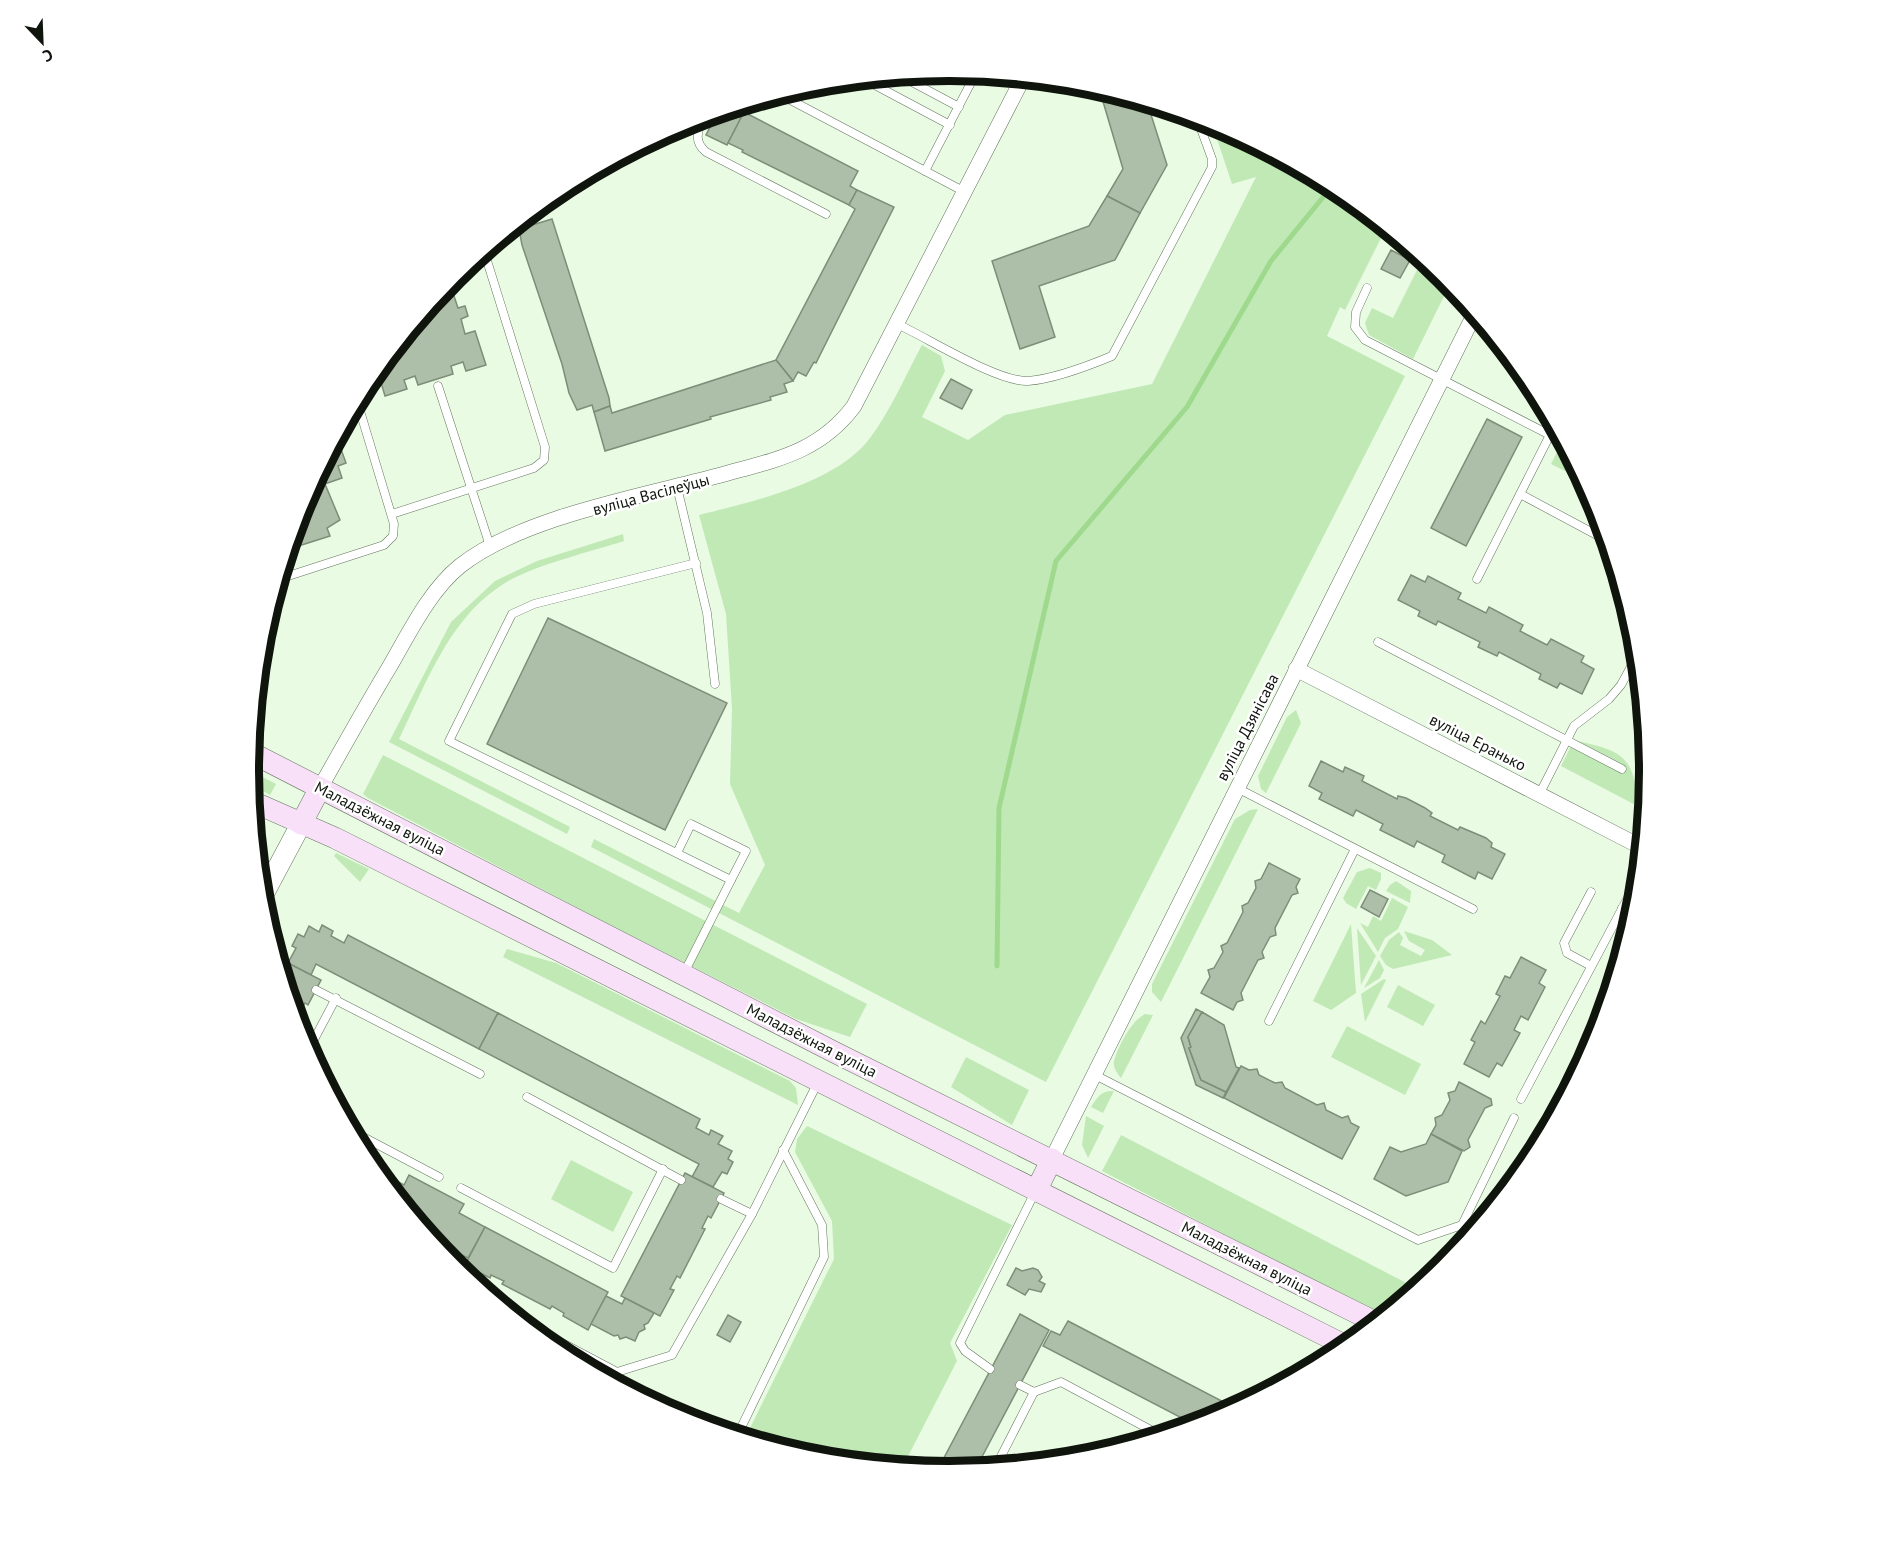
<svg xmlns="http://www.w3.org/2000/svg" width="1899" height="1543" font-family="'PT Sans',sans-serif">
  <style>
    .green { fill: #c1e9b6 }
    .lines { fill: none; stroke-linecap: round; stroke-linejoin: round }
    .stream { stroke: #9fd98e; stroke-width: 5 }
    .building { fill: #aebfa9; stroke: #7d8d78; stroke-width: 1.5 }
    .service-casing { stroke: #657460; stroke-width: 9 }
    .minor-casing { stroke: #657460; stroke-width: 16 }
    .tertiary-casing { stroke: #657460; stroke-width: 21 }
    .secondary-casing { stroke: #657460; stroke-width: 22 }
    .service { stroke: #fff; stroke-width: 8 }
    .minor { stroke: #fff; stroke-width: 15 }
    .tertiary { stroke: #fff; stroke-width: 20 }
    .secondary { stroke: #f8e1f8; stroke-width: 21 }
    .labels { text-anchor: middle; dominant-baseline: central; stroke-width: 5; stroke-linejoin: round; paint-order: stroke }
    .street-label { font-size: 16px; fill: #0f150d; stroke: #fff }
    .rim { fill: none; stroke: #0f150d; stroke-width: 8 }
  </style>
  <rect width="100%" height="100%" fill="#e9fbe3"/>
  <g class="green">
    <path d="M1222 126 1339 189 1394 234 1385 230 1345 310 1340 307 1327 336 1405 376 1046 1082 591 847 594 839 739 913 765 865 730 784 732 709 726 614 699 515C751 502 837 483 870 438 891 410 905 376 922 345L941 356 945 371 922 417 968 440 1005 415 1152 384 1256 177 1232 184 1215 133Z"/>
    <path d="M1423 258 1451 282 1413 359 1369 335 1365 323 1372 308 1393 318Z"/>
    <path d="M1563 440 1585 481 1551 464Z"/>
    <path d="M623 534 624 541C590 552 526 567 499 587 448 621 425 686 399 739L570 827 567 834 389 742 451 622 495 581 537 561Z"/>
    <path d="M1296 710 1301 723 1266 793 1261 789 1258 776 1287 717Z"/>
    <path d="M1574 740C1603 748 1629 748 1635 784L1649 790 1647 811 1561 766Z"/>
    <path d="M383 755 867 1004 850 1037 796 1019 610 925 368 798 363 794Z"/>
    <path d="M249 770 276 784 270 795 250 784Z"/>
    <path d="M1258 809 1161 1002 1152 992V984L1235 819 1250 810Z"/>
    <path d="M336 853 369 869 360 882 334 856Z"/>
    <path d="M1370 868 1381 873V879L1376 890 1368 886 1356 909 1346 903 1343 898 1357 872Z"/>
    <path d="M1396 881 1411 891 1410 903 1386 891 1390 885Z"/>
    <path d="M1392 898 1408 907 1398 929 1385 938 1378 952 1360 923 1368 927 1373 916 1381 921Z"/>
    <path d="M1351 924 1356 993 1331 1010 1313 1001Z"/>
    <path d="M1357 928 1376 956 1361 985Z"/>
    <path d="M1404 931 1432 940 1452 955 1393 969 1386 965 1380 956 1389 940 1399 932 1403 938 1400 945 1421 956 1425 950 1409 941Z"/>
    <path d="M507 949 556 963 790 1081 796 1088 798 1105 503 957Z"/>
    <path d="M1379 960 1384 970 1380 978 1364 988Z"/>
    <path d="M1384 979 1386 980 1365 1022 1361 994Z"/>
    <path d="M1398 985 1435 1005 1423 1026 1387 1007Z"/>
    <path d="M1145 1014 1153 1015 1121 1078C1117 1073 1113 1068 1114 1061 1118 1046 1132 1020 1145 1014Z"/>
    <path d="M1347 1026 1421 1064 1405 1095 1331 1057Z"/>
    <path d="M966 1057 1029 1090 1012 1125 951 1087Z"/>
    <path d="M1114 1091 1103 1113 1091 1107C1097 1097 1102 1090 1114 1091Z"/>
    <path d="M1086 1116 1104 1126 1088 1158 1082 1145Z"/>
    <path d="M807 1126 1012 1225 950 1343 957 1361 902 1468 812 1459 745 1438 834 1259 832 1221 795 1152 797 1139Z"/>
    <path d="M1121 1135 1418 1289 1384 1317 1102 1171Z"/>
    <path d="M571 1160 633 1192 613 1232 551 1199Z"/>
  </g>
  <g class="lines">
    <path class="stream" d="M997 966 999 808 1056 561 1187 407 1271 261 1333 185"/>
  </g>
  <g class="building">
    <path d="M1099 88 1147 102 1167 165 1140 213 1107 196 1123 169Z"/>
    <path d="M736 107 744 112 727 145 706 135 717 113Z"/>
    <path d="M744 112 858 171 850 186 857 190 849 205 742 152 743 150 728 143Z"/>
    <path d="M857 190 894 207 816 363 814 362 806 376 798 372 793 381 776 360 855 209 849 205Z"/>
    <path d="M1107 196 1140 213 1115 260 1039 286 1055 337 1020 349 992 261 1089 226Z"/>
    <path d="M552 219 609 398 610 406 594 412 592 405 577 410 569 393 562 364 522 245 519 229Z"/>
    <path d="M1391 250 1410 260 1400 278 1381 269Z"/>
    <path d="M449 281 458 308 465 306 468 316 461 319 465 334 475 331 486 365 466 371 463 362 451 366 453 374 418 385 415 376 404 380 407 389 385 396 377 369Z"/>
    <path d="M776 360 793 381 784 384 787 392 770 397 771 400 710 417 711 419 605 451 594 412 610 406 612 413Z"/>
    <path d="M1518 365 1533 382 1534 385 1513 374Z"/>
    <path d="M951 379 972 390 962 409 940 398Z"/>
    <path d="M1487 419 1522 437 1466 546 1431 528Z"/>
    <path d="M337 438 346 463 338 466 342 478 316 487 314 481Z"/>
    <path d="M325 484 340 520 327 528 330 536 292 548 290 542 302 503 307 497 308 502 316 499 313 488Z"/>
    <path d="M1411 575 1425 582 1428 576 1461 593 1458 599 1486 613 1489 607 1523 625 1520 631 1547 645 1551 639 1584 656 1581 662 1594 669 1582 694 1560 683 1557 688 1539 679 1541 674 1499 652 1497 656 1478 647 1480 642 1438 621 1436 625 1418 616 1420 611 1398 600Z"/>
    <path d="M548 618 727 703 665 830 487 744Z"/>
    <path d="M1321 761 1343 772 1345 767 1364 776 1362 781 1397 799 1398 796 1406 798 1425 808 1432 813 1430 816 1458 830 1460 827 1486 838 1492 843 1491 847 1505 854 1492 879 1478 872 1475 879 1442 862 1445 855 1417 841 1414 847 1380 830 1383 824 1356 810 1353 816 1319 799 1322 793 1309 786Z"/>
    <path d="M1269 863 1300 879 1296 887 1298 893 1292 895 1275 928 1276 935 1270 937 1262 952 1264 958 1258 960 1241 993 1243 1000 1237 1002 1233 1010 1201 993 1210 977 1208 970 1214 968 1223 952 1221 946 1227 943 1243 912 1242 906 1248 903 1256 888 1255 881 1261 879Z"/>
    <path d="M1370 890 1388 899 1379 917 1361 907Z"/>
    <path d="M322 925 333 931 331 936 344 943 348 935 498 1013 479 1049 316 964 311 975 288 963 296 948 292 946 298 934 304 937 309 926 319 932Z"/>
    <path d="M1521 957 1546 970 1539 983 1545 987 1528 1020 1521 1016 1514 1030 1520 1033 1502 1066 1497 1063 1489 1077 1464 1064 1475 1042 1471 1040 1481 1021 1485 1024 1500 996 1496 994 1505 976 1510 978Z"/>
    <path d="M282 960 321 980 308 1005 305 1003 298 1016 301 1018 297 1025 279 965Z"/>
    <path d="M1196 1009 1202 1012 1188 1037 1191 1047 1189 1048 1201 1080 1226 1092 1223 1098 1196 1085 1181 1038Z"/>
    <path d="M1202 1012 1224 1025 1236 1067 1239 1068 1226 1092 1201 1080 1189 1048 1191 1047 1188 1037Z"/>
    <path d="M498 1013 700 1119 696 1128 709 1135 711 1130 723 1136 718 1144 732 1151 728 1159 733 1162 727 1174 722 1172 713 1187 692 1177 699 1164 479 1049Z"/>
    <path d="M1241 1066 1249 1070 1257 1069 1259 1075 1275 1083 1282 1082 1285 1088 1317 1105 1324 1103 1326 1110 1342 1118 1348 1116 1351 1123 1359 1127 1342 1159 1224 1098Z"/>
    <path d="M1459 1082 1491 1099 1492 1105 1485 1108 1468 1140 1470 1147 1464 1151 1431 1134 1436 1125 1435 1118 1442 1115 1450 1100 1448 1093 1455 1091Z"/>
    <path d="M1431 1134 1462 1151 1448 1182 1406 1196 1374 1179 1390 1147 1401 1152 1426 1144Z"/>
    <path d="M376 1170 404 1185 409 1175 464 1204 459 1213 485 1227 468 1258 442 1245 440 1250Z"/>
    <path d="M685 1173 724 1193 711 1218 708 1216 702 1228 705 1229 680 1278 677 1276 670 1289 674 1290 660 1316 621 1296Z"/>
    <path d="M485 1227 608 1292 588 1330 563 1316 564 1313 552 1306 550 1309 502 1284 504 1281 491 1275 490 1278 465 1265Z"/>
    <path d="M1016 1268 1022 1271 1033 1268 1038 1270 1042 1277 1039 1281 1045 1284 1041 1292 1029 1289 1025 1295 1007 1285Z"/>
    <path d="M606 1296 622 1304 625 1298 654 1313 648 1323 644 1325 645 1329 639 1332 635 1341 626 1337 620 1339 618 1335 614 1336 591 1324Z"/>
    <path d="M1020 1314 1049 1330 975 1470 937 1471Z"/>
    <path d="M728 1315 741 1322 730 1342 717 1335Z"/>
    <path d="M1068 1321 1237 1409 1217 1419 1197 1426 1043 1346 1051 1331 1060 1335Z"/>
  </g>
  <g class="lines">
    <defs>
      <g id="service">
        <path d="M899 75 959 107"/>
        <path d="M877 78 873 84 950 125"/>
        <path d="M779 94 965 192"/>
        <path d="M703 117C698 131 693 141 706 152L826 214"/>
        <path d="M925 171 976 73"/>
        <path d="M1367 288 1356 312 1355 327 1365 340 1550 435"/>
        <path d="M897 324C928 338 997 382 1028 381 1053 379 1088 366 1112 356L1212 167V159L1197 118"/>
        <path d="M438 386 490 546"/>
        <path d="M677 487 707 613 715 684"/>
        <path d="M1522 495 1608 541"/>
        <path d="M392 514 534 468 544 460 545 447 484 251"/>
        <path d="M279 579 384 545 393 536 394 524 357 401"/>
        <path d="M1477 579 1555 425"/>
        <path d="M1378 642 1622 769"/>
        <path d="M1237 788 1473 909"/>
        <path d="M1539 795 1574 726 1609 699 1621 685 1639 652"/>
        <path d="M677 853 691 824 746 851 731 880"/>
        <path d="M1591 892 1564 943 1567 953 1591 966"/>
        <path d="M1622 908 1635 914"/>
        <path d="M684 973 731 880 449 741 512 614 534 604 696 563"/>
        <path d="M316 990 480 1074"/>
        <path d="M1269 1021 1355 849"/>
        <path d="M308 1051 336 998"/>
        <path d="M1093 1074 1418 1240 1462 1225 1514 1118"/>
        <path d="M527 1097 681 1180"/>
        <path d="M1521 1099 1641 873"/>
        <path d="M350 1130 439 1177"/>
        <path d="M461 1188 613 1268 663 1169"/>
        <path d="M721 1199 752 1214"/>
        <path d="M519 1320 617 1372 672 1355 752 1214 818 1082"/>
        <path d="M990 1369 965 1351 960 1343 1035 1192"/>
        <path d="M1034 1392 1061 1382 1162 1436"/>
        <path d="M737 1436 824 1257 822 1225 783 1150"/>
        <path d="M995 1468 1034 1392 1020 1385"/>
      </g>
      <g id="minor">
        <path d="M1296 669 1643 848"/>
        <path d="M320 788C343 747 366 706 390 666 409 633 430 590 460 566 522 517 643 496 721 475 774 460 819 453 854 406L1023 78"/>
        <path d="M1052 1159 1475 313"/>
      </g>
      <path id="tertiary" d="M261 899 301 824"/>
      <g id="secondary">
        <path d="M250 752 834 1052 1377 1323"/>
        <path d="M251 801 335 838 1348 1347"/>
        <path d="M301 824 320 788"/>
        <path d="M1036 1191 1052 1159"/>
      </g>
    </defs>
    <use href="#service" class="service-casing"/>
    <use href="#minor" class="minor-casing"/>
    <use href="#tertiary" class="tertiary-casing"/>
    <use href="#secondary" class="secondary-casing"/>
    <use href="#service" class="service"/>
    <use href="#minor" class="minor"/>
    <use href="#tertiary" class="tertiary"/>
    <use href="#secondary" class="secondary"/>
  </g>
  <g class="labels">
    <g class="street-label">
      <text transform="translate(651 494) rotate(-15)">вуліца Васілеўцы</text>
      <text transform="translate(1247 727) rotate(-63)">вуліца Дзянісава</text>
      <text transform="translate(1478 742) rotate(27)">вуліца Еранько</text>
      <text transform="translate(380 818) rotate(27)">Маладзёжная вуліца</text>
      <text transform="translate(812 1040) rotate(27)">Маладзёжная вуліца</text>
      <text transform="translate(1247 1258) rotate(27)">Маладзёжная вуліца</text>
    </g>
  </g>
  <path d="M0 0H1899V1543H0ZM259 771a690 690 0 1 1 1380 0a690 690 0 1 1-1380 0Z" fill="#fff" fill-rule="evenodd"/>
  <path class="rim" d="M259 771a690 690 0 1 1 1380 0a690 690 0 1 1-1380 0Z"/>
  <g transform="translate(42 42) rotate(157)" stroke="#ffffff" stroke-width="4.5" paint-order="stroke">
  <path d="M0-4.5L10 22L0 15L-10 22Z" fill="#0f150d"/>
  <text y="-9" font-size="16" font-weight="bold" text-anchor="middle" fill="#0f150d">С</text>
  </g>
</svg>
